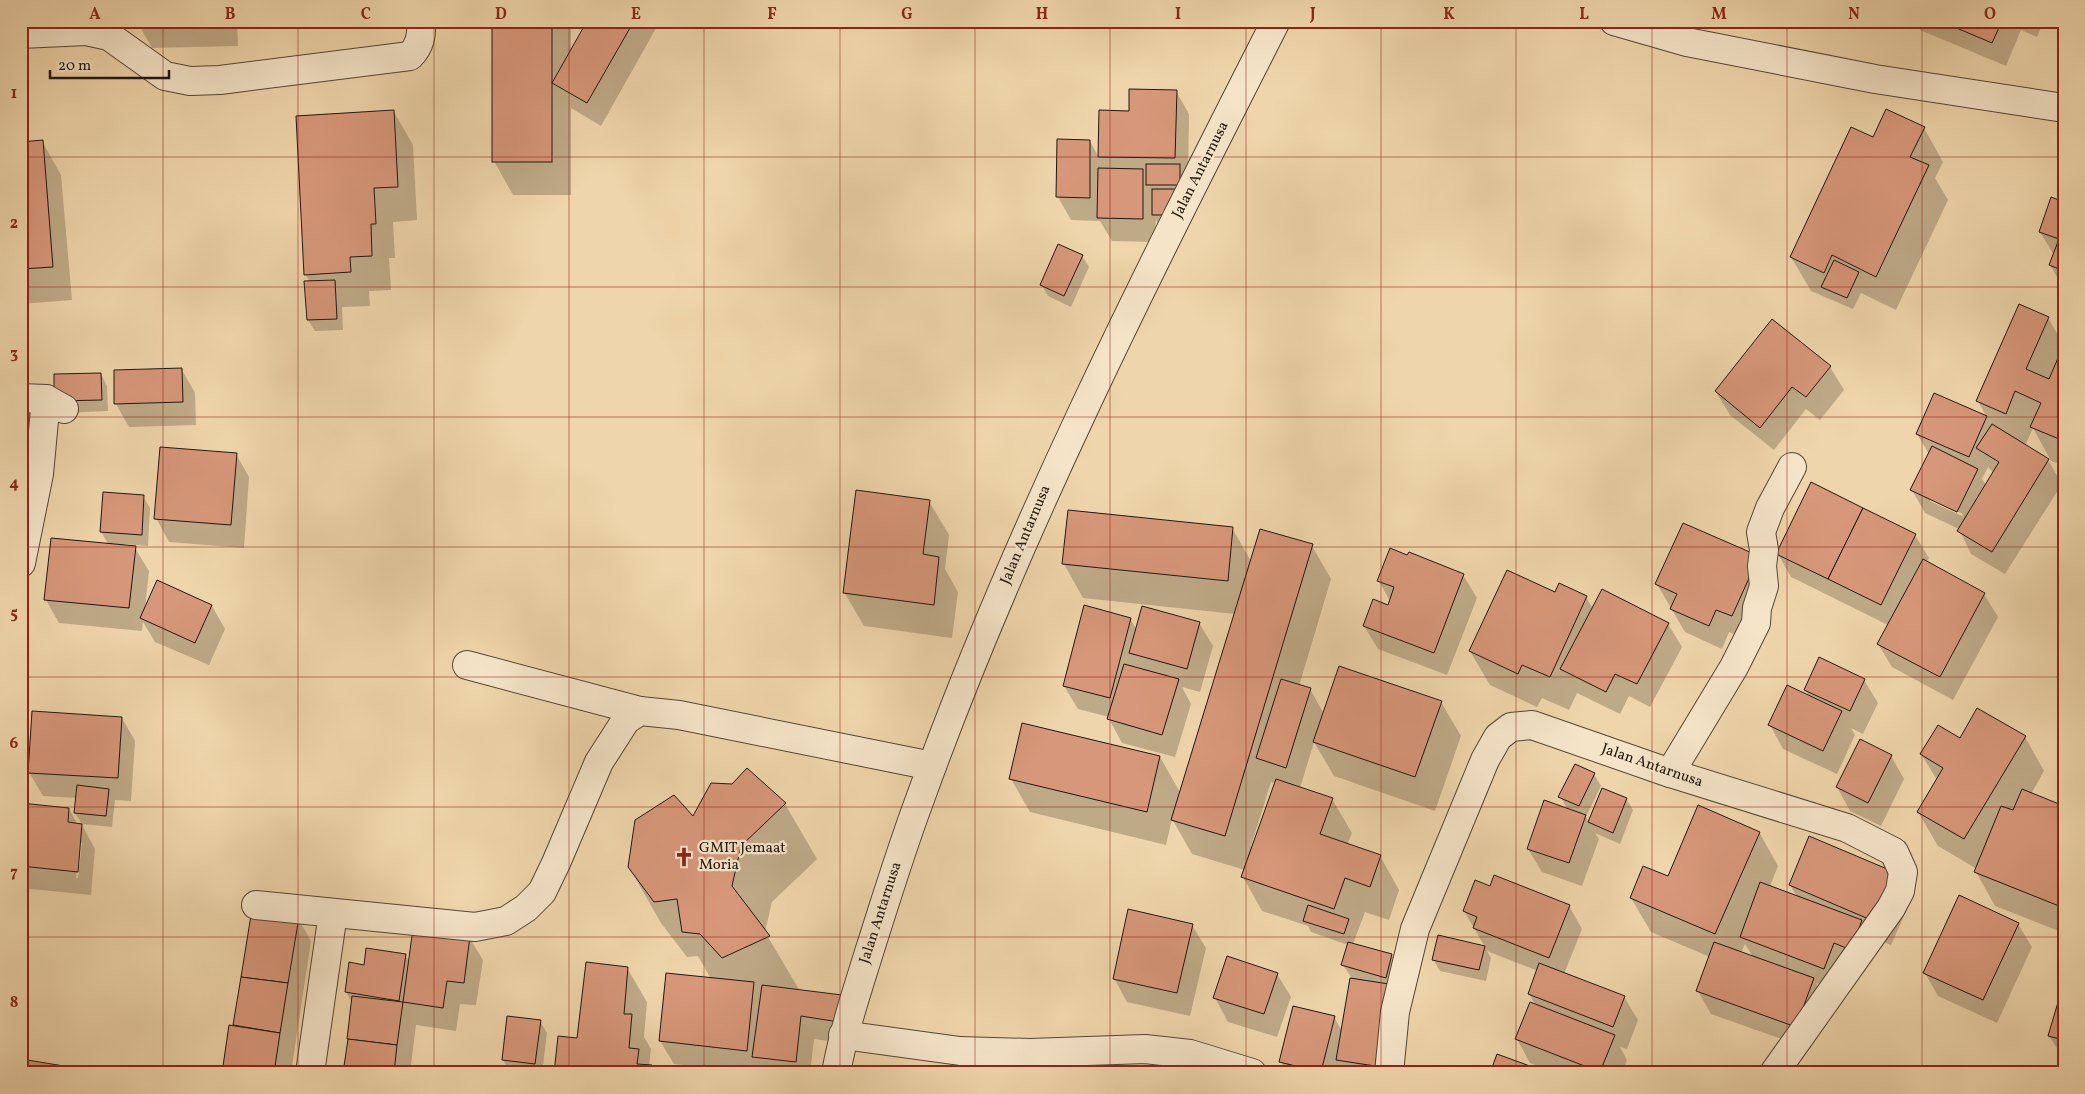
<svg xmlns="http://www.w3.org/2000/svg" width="2085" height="1094" font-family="Vollkorn,serif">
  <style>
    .shadow { fill: #0003; fill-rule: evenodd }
    .building { fill: #d7977a; stroke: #1f160d }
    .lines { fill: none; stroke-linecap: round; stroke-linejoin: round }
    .street-casing { stroke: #534634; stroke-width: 30 }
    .street { stroke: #f5e4c8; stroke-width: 28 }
    .grid { fill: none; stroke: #8f2418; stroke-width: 1; stroke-opacity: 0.55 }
    .labels { text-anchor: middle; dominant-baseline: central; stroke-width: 4.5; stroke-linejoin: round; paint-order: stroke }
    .street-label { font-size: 15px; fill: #1f160d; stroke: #f5e4c8 }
    .poi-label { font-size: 15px; fill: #1f160d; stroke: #f5e4c8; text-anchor: start }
    .neatline { fill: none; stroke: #8f2418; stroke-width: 2 }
    .grid-label { font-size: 16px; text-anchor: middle; font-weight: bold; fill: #8f2418 }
  </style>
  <rect width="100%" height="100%" fill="#efd5ab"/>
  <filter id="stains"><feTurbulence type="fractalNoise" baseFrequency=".004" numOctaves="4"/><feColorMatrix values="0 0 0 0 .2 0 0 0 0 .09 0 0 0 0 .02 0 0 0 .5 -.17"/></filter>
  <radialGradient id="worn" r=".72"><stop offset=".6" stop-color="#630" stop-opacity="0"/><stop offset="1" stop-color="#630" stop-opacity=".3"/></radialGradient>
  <g class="shadow">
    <path d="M21 21H129V23L21 33Z"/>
    <path d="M138 21H237L238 46 152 48 139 25Z"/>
    <path d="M494 21H571V52L588 21H658L659 23 601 126 571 108V195H513L494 161Z"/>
    <path d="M1915 21H2044L2037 37 2021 30 2006 66 1920 30Z"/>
    <path d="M1176 91 1189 114 1188 182 1160 226 1156 220 1155 242 1112 241 1100 221 1071 220 1058 197V141H1090L1099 158 1100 112H1130Z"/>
    <path d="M394 112 413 145 417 220 393 222 395 258H389L391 290 369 291 370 306 342 307 343 330 315 331 308 320 310 282 305 274Z"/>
    <path d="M1924 128 1943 162 1935 178 1948 200 1896 310 1861 293 1853 309 1811 291 1791 257 1873 139Z"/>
    <path d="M42 141 61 175 72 300 21 304V143Z"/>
    <path d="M2064 204V289L2050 265 2054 255 2040 232Z"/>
    <path d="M1082 256 1089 267 1071 307 1048 296 1041 284Z"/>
    <path d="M2048 318 2064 345V466L2051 461 2033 428 2025 446 2048 460 2062 484 2005 574 1971 554 1959 529 1925 513 1912 490 1929 454 1917 434 1934 395 1987 418 1978 401ZM1988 467 1994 473 1986 485 1982 479ZM1930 498 1963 514 1962 516 1930 501Z"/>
    <path d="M1772 321 1830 367 1844 390 1820 420 1806 409 1774 450 1730 415 1716 392Z"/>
    <path d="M182 370 195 393 196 425 129 427 116 404Z"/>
    <path d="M101 374 107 386 108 411 62 413Z"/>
    <path d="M21 411 44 459 21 457Z"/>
    <path d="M236 454 249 477 244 548 169 542 156 518Z"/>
    <path d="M21 472 23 475 21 495Z"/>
    <path d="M143 496 150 508 148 546 124 544V547L135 548 149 571 145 609 212 606 225 629 209 665 155 642 143 622 142 631 59 623 46 600 109 545 101 532Z"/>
    <path d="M929 501 949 535 945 569 958 592 952 638 864 626 844 592Z"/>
    <path d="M1232 528 1251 561 1312 546 1331 579 1299 686 1310 689 1324 714 1441 702 1461 736 1435 811 1334 776 1314 742 1300 788 1332 799 1352 833 1347 845 1380 856 1399 890 1389 920 1365 912 1353 944 1392 955 1398 966 1391 1073H1345L1341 1066 1340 1073H1287L1281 1062 1334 1017 1342 1031 1351 977 1343 965 1348 945 1311 932 1308 926 1262 911 1243 877 1245 870 1192 854 1172 819 1166 845 1030 812 1011 779 1160 757 1181 794 1235 614 1083 598 1064 564ZM1271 782 1276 783 1253 847 1251 846Z"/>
    <path d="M1915 535 1929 558 1926 563 1984 594 1998 617 1953 700 1892 667 1878 644 1888 625 1791 577 1778 554Z"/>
    <path d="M1758 557 1746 639 1729 632 1722 649 1685 632 1657 584Z"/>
    <path d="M1463 575 1477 598 1447 675 1378 649 1364 626 1389 606 1390 601 1379 581Z"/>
    <path d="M1556 594 1586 597 1593 609 1668 624 1682 647 1650 707 1629 696 1620 714 1577 693 1569 710 1542 698 1537 707 1490 685 1470 651Z"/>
    <path d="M1130 619 1137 630 1199 623 1213 646 1200 692 1182 687 1191 704 1175 757 1122 743 1109 719V717L1078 709 1064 686Z"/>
    <path d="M1864 680 1878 703 1863 734 1851 728 1855 735 1837 774 1783 749 1770 725 1809 696 1805 690Z"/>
    <path d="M122 718 135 741 131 801 115 800 112 827 82 824 75 813 77 798 43 796 29 772Z"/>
    <path d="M2025 737 2044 771 2031 794 2064 807V933L1995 906 1976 872 1977 869 1938 846 1918 812 1937 780 1921 754 1960 740Z"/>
    <path d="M1891 756 1904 779 1881 826 1850 811 1837 787Z"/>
    <path d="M1594 774 1601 786 1586 817 1589 823 1602 790 1626 799 1633 810 1620 844 1595 833 1599 839 1582 886 1542 872 1528 849 1568 810 1560 796Z"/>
    <path d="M21 804 69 809 78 825H82L95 849 91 895 21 888ZM80 841 82 843 78 878H76Z"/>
    <path d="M785 804 817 859 772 902 765 932 800 991 841 996 852 1044 814 1039 810 1073H763L761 1069 760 1073H753L674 1064 660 1041 711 979 698 956 687 957 661 923 629 867 693 818Z"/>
    <path d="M1759 832 1778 866 1770 886 1797 897 1790 885 1912 898 1891 945 1870 936 1875 944 1865 972 1847 966 1838 991 1816 983 1827 1002 1810 1049 1711 1014 1698 991 1710 957 1651 932 1631 898ZM1745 944 1753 957 1741 953Z"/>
    <path d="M1491 887 1569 906 1582 929 1564 974 1624 997 1638 1020 1627 1049 1620 1047 1627 1060 1622 1073H1556L1530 1063 1517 1039 1536 1006 1529 994 1538 971 1487 951 1491 958 1486 981 1440 971 1433 959 1438 937 1485 947 1464 911Z"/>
    <path d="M253 911 298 918 311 941 291 1073H223L234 1027Z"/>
    <path d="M2018 924 2032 947 1997 1023 1938 996 1925 973Z"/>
    <path d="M1192 925 1206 948 1190 1016 1127 1002 1114 978Z"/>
    <path d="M469 937 483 960 476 1005 460 1004 456 1031 416 1025 410 1073H345L352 1003 346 992 350 964 365 966 405 955 410 963Z"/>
    <path d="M627 968 647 1002 644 1037 651 1049 649 1066H652L655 1073H555Z"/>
    <path d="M1277 974 1291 997 1277 1037 1228 1022 1215 998Z"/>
    <path d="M2064 986V1059L2049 1036Z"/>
    <path d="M508 1018 540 1021 547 1033 542 1073 510 1072 503 1060Z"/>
  </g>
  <g class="building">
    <path d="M137 21H225V23L137 25Z"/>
    <rect x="492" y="21" width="60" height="141"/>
    <path d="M587 21H634L587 103 552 83Z"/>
    <path d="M1940 21H2002L1992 43Z"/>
    <path d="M1129 89 1177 90 1175 158 1098 157 1099 110 1129 111Z"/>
    <path d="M1886 109 1925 127 1910 157 1929 165 1876 277 1832 255 1824 273 1790 257 1851 127 1873 137Z"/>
    <path d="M394 110 398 187 374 188 376 224H371L372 256 350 257 351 272 304 275 296 116Z"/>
    <path d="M1057 139 1090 140V198L1056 197Z"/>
    <path d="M43 140 53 267 21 269V142Z"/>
    <rect x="1146" y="164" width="34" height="21"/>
    <path d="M1098 168 1143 169V219L1097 218Z"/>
    <rect x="1152" y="189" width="24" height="26"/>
    <path d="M2051 197 2064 202V271L2049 265 2059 239 2039 232Z"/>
    <path d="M1058 244 1083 255 1064 296 1040 285Z"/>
    <path d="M1834 260 1859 272 1847 298 1821 287Z"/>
    <path d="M335 280 337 319 307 320 304 281Z"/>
    <path d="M2019 304 2049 317 2026 369 2049 379 2064 344V441L2030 427 2041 403 2015 391 2006 414 1976 401Z"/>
    <path d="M1772 319 1831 366 1806 397 1792 387 1760 428 1715 391Z"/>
    <path d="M182 368 183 402 114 404V370Z"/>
    <path d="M101 373 102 400 54 401V374Z"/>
    <path d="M1934 393 1987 416 1969 457 1916 434Z"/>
    <path d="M21 410 33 411 31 436 21 435Z"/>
    <path d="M1992 424 2049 459 1992 552 1957 531 1999 462 1976 448Z"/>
    <path d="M1932 446 1978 469 1957 512 1910 490Z"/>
    <path d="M160 447 237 453 231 525 154 519Z"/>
    <path d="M1811 482 1863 508 1828 579 1776 554Z"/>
    <path d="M856 490 930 500 923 554 939 557 934 605 843 593Z"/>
    <path d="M103 492 144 495 142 535 100 532Z"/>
    <path d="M1863 508 1916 534 1881 605 1828 579Z"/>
    <path d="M1068 510 1233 527 1228 581 1062 564Z"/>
    <path d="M1683 523 1759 556 1732 616 1716 610 1709 626 1670 609 1677 594 1655 584Z"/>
    <path d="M1260 529 1313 544 1225 836 1171 820Z"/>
    <path d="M51 538 136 546 129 608 44 600Z"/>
    <path d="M1390 548 1407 555 1409 552 1464 574 1434 653 1363 626 1373 599 1388 605 1394 587 1377 581Z"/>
    <path d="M1923 559 1985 593 1940 677 1877 644Z"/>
    <path d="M1507 570 1555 592 1559 583 1587 596 1550 677 1522 665 1518 674 1469 651Z"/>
    <path d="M157 580 212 605 195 643 140 618Z"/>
    <path d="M1602 589 1669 623 1637 684 1615 674 1606 692 1560 669Z"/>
    <path d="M1084 605 1131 618 1110 698 1063 686Z"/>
    <path d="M1142 606 1200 622 1187 669 1129 653Z"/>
    <path d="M1819 657 1865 679 1850 711 1804 690Z"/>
    <path d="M1124 664 1179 679 1162 735 1107 719Z"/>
    <path d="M1339 666 1442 701 1415 777 1313 742Z"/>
    <path d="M1281 679 1311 688 1286 768 1256 758Z"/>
    <path d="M1787 685 1842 711 1823 751 1768 725Z"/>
    <path d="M1977 708 2026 736 1964 839 1917 812 1943 768 1920 754 1938 725 1960 738Z"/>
    <path d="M32 711 122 717 118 778 28 773Z"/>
    <path d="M1022 723 1160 756 1147 812 1009 779Z"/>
    <path d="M1860 739 1892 755 1868 803 1836 787Z"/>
    <path d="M1575 764 1595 773 1579 806 1558 797Z"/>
    <path d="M747 768 786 803 741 846 732 886 770 936 722 958 700 934 682 932 677 899 654 902 628 867 635 820 674 795 693 816 711 783 732 784Z"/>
    <path d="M1276 779 1333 798 1320 834 1381 855 1370 887 1345 878 1334 909 1241 877Z"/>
    <path d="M77 785 109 789 106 816 74 813Z"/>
    <path d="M1602 788 1627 798 1613 833 1588 822Z"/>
    <path d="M2022 789 2064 806V908L1974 872 2001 806 2013 810Z"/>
    <path d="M1544 800 1586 815 1569 863 1527 849Z"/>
    <path d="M21 803 69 808 68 822 82 824 78 872 21 866Z"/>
    <path d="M1698 805 1760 832 1715 934 1630 898 1643 866 1668 876Z"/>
    <path d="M1809 836 1899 874 1878 923 1789 885Z"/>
    <path d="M1494 875 1570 905 1549 958 1473 928 1477 917 1463 911 1475 880 1490 886Z"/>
    <path d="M1760 882 1862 920 1851 950 1834 943 1824 969 1740 937Z"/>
    <path d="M1959 895 2019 923 1983 1000 1923 973Z"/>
    <path d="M1308 905 1349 919 1344 934 1303 921Z"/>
    <path d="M252 909 299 917 288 983 241 977Z"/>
    <path d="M1128 909 1193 924 1177 993 1113 979Z"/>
    <path d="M413 928 470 936 464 983 447 981 443 1008 403 1002Z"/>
    <path d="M1438 935 1485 946 1479 970 1432 960Z"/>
    <path d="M1348 942 1392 954 1386 978 1341 965Z"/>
    <path d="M1714 942 1814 978 1796 1027 1696 991Z"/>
    <path d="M366 948 406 954 399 1001 345 992 349 962 364 965Z"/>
    <path d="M1227 956 1278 973 1264 1014 1213 998Z"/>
    <path d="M586 962 628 967 624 1014H632L629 1048 639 1049 637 1064 652 1065 651 1073H554L558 1036 577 1038Z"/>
    <path d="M1539 963 1625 996 1613 1027 1528 994Z"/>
    <path d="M666 973 754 982 747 1051 659 1041Z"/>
    <path d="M241 977 288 983 280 1033 233 1025Z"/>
    <path d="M1350 978 1389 984 1375 1066 1336 1060Z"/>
    <path d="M2064 982V1040L2048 1036Z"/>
    <path d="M762 985 842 995 839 1022 801 1016 796 1062 752 1057Z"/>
    <path d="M352 996 403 1002 397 1045 347 1039Z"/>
    <path d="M1530 1002 1615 1035 1600 1072 1515 1039Z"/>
    <path d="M1293 1006 1335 1016 1321 1072 1279 1062Z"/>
    <path d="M507 1016 541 1020 535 1064 502 1060Z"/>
    <path d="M229 1025 280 1033 274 1073H222Z"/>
    <path d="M348 1039 397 1045 394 1073H343Z"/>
    <path d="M1497 1054 1549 1073H1490Z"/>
    <path d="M21 1059 107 1073H21Z"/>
    <path d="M1187 1061 1200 1062 1199 1073H1148L1149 1066 1186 1068Z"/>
  </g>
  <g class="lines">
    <defs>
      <g id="street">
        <path d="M1614 21 1687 42 1875 79 2064 108"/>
        <path d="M21 34 86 31 109 36 165 76 190 81 220 80 410 56C420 46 422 35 421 21"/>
        <path d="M21 398 46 399"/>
        <path d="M21 563 39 474 46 399 64 409"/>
        <path d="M467 665 640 711"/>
        <path d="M1670 773 1734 667 1756 623 1757 608 1764 586 1762 566 1764 550 1761 532 1770 508 1792 467"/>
        <path d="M256 905 475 927 506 921 526 908 542 892 556 863 599 762 626 720 640 711 679 715 932 766"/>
        <path d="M843 1035 960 1051 1030 1053 1145 1049 1190 1054 1252 1073"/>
        <path d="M310 1073 333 913"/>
        <path d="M836 1073C844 1029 858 988 871 946 887 896 902 847 920 799 1017 530 1147 275 1276 21"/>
        <path d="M1389 1073 1395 1012 1415 929 1485 760 1498 737 1511 727 1532 725 1670 773 1847 828 1894 852 1903 872 1900 891 1891 908 1774 1073"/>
      </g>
    </defs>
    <use href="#street" class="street-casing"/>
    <use href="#street" class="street"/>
  </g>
  <path class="grid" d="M163 21V1073M298 21V1073M434 21V1073M569 21V1073M704 21V1073M840 21V1073M975 21V1073M1110 21V1073M1246 21V1073M1381 21V1073M1516 21V1073M1652 21V1073M1787 21V1073M1922 21V1073M21 157H2064M21 287H2064M21 417H2064M21 547H2064M21 677H2064M21 807H2064M21 937H2064"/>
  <defs>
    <symbol id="church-bare" viewBox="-9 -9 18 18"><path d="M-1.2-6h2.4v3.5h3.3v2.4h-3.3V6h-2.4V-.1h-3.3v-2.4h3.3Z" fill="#8f2418" stroke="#f5e4c8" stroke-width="2.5" paint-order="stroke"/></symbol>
  </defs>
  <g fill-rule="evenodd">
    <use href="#church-bare" x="670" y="843" width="28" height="28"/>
  </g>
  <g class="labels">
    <g class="street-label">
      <text transform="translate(1201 170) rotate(-63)">Jalan Antarnusa</text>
      <text transform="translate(1026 535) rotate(-67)">Jalan Antarnusa</text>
      <text transform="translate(1652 766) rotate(19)">Jalan Antarnusa</text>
      <text transform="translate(881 913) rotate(-72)">Jalan Antarnusa</text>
    </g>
    <g class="poi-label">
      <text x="699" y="848">GMIT Jemaat<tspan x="699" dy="17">Moria</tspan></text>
    </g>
  </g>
  <rect width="2085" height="1094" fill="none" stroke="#efd5ab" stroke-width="55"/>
  <path d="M50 70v8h119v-8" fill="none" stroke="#1f160d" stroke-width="2.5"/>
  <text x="58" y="70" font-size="15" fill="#1f160d" stroke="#f5e4c8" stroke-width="4" paint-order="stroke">20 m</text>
  <rect x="28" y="28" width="2030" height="1038" class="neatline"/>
  <g class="grid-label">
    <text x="95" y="19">A</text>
    <text x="230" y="19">B</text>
    <text x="366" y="19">C</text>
    <text x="501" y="19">D</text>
    <text x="636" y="19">E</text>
    <text x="772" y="19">F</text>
    <text x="907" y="19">G</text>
    <text x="1042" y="19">H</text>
    <text x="1178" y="19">I</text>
    <text x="1313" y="19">J</text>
    <text x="1449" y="19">K</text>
    <text x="1584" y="19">L</text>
    <text x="1719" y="19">M</text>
    <text x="1854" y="19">N</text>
    <text x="1990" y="19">O</text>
    <text x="14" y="98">1</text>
    <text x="14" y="228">2</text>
    <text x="14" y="358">3</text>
    <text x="14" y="488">4</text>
    <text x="14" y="618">5</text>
    <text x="14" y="748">6</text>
    <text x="14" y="877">7</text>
    <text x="14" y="1007">8</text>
  </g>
  <rect width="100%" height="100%" filter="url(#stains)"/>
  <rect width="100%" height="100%" fill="url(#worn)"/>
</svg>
